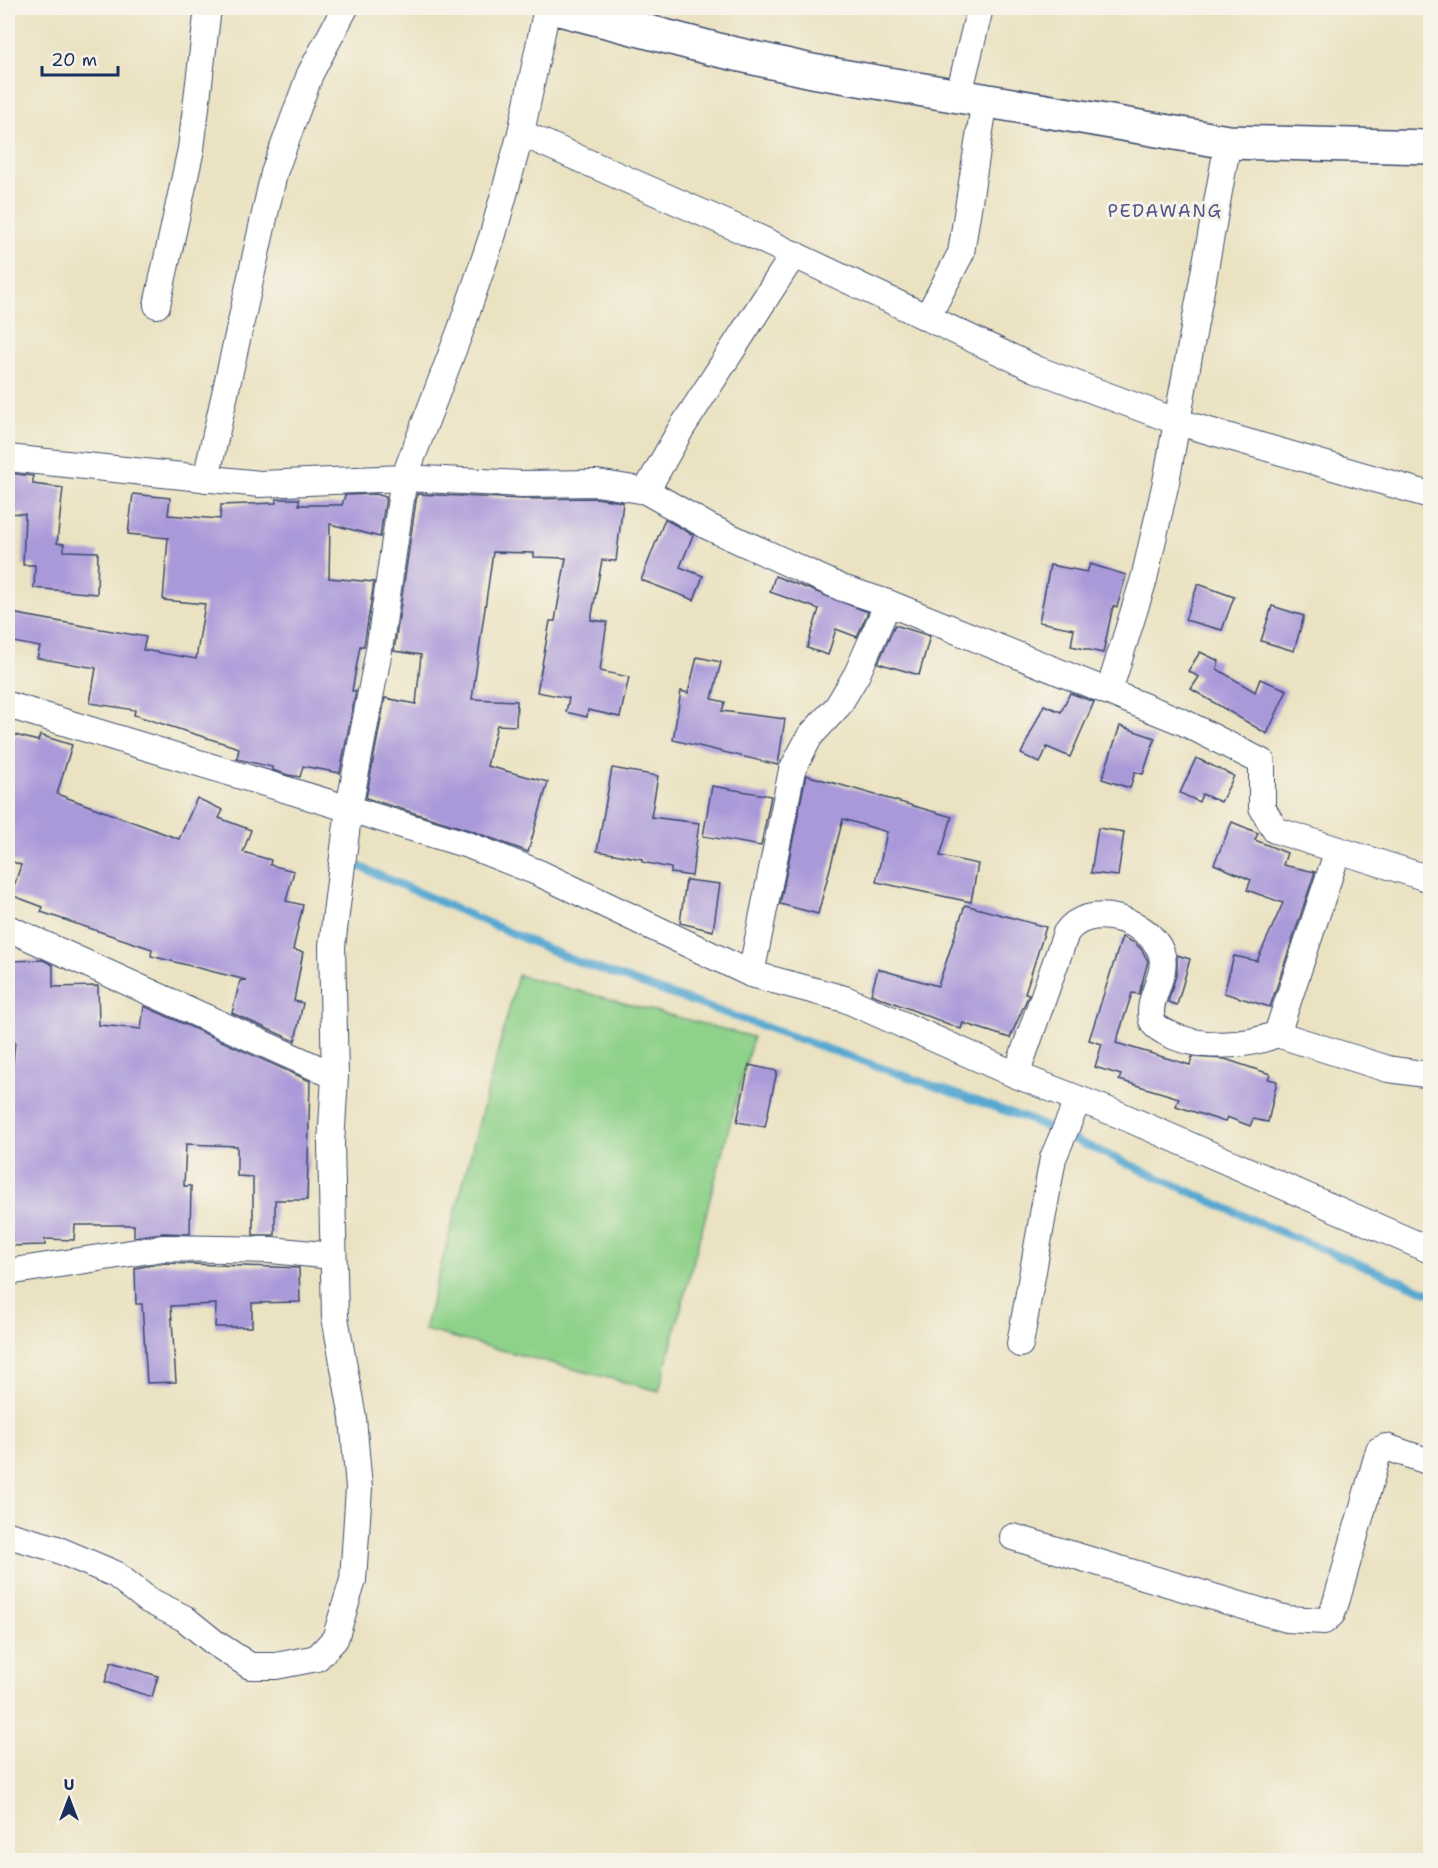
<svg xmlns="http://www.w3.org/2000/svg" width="1438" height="1868" font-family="'Shantell Sans',sans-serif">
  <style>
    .garden { fill: #8ed189; stroke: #548074; stroke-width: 1.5 }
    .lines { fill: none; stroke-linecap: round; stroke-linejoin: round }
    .stream { stroke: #57a8d1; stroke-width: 8 }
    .building { fill: #aa99d9 }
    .street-casing { stroke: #3a4a6d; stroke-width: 28 }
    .secondary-casing { stroke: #3a4a6d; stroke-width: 36 }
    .street { stroke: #fff; stroke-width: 26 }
    .secondary { stroke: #fff; stroke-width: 33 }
    .labels { text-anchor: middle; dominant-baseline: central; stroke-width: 6; stroke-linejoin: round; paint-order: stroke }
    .quarter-label { font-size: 18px; letter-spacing: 1.5px; fill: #4d5489; stroke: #f7f3e8 }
  </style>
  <rect width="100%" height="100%" fill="#f7f3e8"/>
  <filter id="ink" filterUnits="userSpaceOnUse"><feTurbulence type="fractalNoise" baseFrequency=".0167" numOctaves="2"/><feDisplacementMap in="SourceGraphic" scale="12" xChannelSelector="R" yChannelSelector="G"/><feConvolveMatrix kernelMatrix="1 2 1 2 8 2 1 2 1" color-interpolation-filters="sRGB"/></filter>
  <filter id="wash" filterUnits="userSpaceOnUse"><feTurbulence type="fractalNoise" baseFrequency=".008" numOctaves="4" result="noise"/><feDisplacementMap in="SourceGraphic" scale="24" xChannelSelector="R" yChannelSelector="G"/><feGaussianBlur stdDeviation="1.35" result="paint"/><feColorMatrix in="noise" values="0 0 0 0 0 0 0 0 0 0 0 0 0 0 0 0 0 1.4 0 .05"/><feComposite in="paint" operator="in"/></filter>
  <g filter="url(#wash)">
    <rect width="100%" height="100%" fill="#eae2c1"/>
    <path class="garden" d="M518 975 753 1037 659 1391 424 1330Z"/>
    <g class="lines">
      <path class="stream" d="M358 866 573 960 1028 1119 1271 1228 1430 1293"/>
    </g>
    <g id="blocks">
      <g class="building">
        <path d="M8 473 33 476V484L63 488 57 543 64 544V551L98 552 97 594 34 588 35 565H23L25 514 8 513Z"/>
        <path d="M133 494 170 498 168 515 220 519 221 505 276 503V499H299V505H342L345 495 376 494 386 497 380 537 330 524 329 578 374 582 364 646H360L352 691H356L340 773 303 766 300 777 288 775 272 770V767L237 759 239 748 134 715 135 710 90 703 96 668 37 658 40 647 8 641 11 613 146 637 143 650 196 659 205 604 163 600 168 538 128 534Z"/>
        <path d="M417 494 521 499 596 498 623 502 616 561 602 560 591 620 607 622 600 671 629 677 620 717 588 710 587 717 566 712 569 698 537 692 550 621H555L566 558 534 557V553L493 552 472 699 517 701 516 726 497 725 487 766 548 782 528 852 472 831 366 798 385 698 416 704 421 655 394 651Z"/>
        <path d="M665 519 693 535 680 567 703 576 694 600 641 580Z"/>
        <path d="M1090 564 1126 575 1117 607 1113 606 1103 653 1071 646 1074 629 1039 622 1050 565 1087 572Z"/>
        <path d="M775 576 868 612 857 637 836 629 828 655 807 648 819 609 770 592Z"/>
        <path d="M1198 584 1234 597 1222 630 1185 620Z"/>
        <path d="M1272 606 1304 616 1294 651 1261 641Z"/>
        <path d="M895 625 930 636 919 675 878 663Z"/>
        <path d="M1200 652 1219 661 1217 669 1255 692 1260 679 1287 690 1267 734 1191 689 1199 677 1188 671Z"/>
        <path d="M697 657 721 662 712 699 725 702 722 711 785 719 778 765 673 740 681 691 688 693Z"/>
        <path d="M1070 693 1094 702 1070 757 1047 747 1040 763 1021 754 1044 705 1061 712Z"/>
        <path d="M1120 726 1155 738 1143 774 1135 772 1130 788 1102 779Z"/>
        <path d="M8 733 38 741 40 735 72 745 57 794 179 839 197 798 223 810 219 818 251 830 243 852 271 860 270 865 294 871 286 901 303 905 293 950 303 952 294 1001 303 1003 295 1041 232 1013 240 981 246 980 151 956 152 949 41 912 43 907 11 895 21 865 8 860Z"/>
        <path d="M1196 758 1234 776 1221 802 1202 794 1199 802 1180 793Z"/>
        <path d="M612 768 658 776 651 817 699 823 692 876 671 873V868L642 862V859L597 851Z"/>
        <path d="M806 775 952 817 940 856 978 864 971 902 876 882 887 832 843 819 818 914 780 904Z"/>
        <path d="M712 786 771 796 761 846 703 836Z"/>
        <path d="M1232 822 1258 833 1255 840 1287 853 1283 865 1315 872 1270 1007 1224 993 1234 956 1257 961 1283 903 1247 890 1251 880 1214 864Z"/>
        <path d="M1098 828 1124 832 1118 876 1091 873Z"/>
        <path d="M686 880 720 884 713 931 680 923Z"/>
        <path d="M965 905 1046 927 1025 993 1029 994 1010 1038 963 1023 961 1029 871 994 878 969 938 986Z"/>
        <path d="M1122 937 1135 943 1142 950 1148 961 1139 994 1132 993 1116 1043 1190 1065 1192 1057 1225 1059 1270 1074 1268 1079 1277 1081 1268 1122 1253 1119 1250 1126 1227 1117 1225 1122 1176 1106 1179 1098 1119 1080 1121 1075 1095 1067 1102 1044 1089 1040Z"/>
        <path d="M1177 955 1190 959 1177 1005 1168 1002 1177 972Z"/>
        <path d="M43 960 53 965V987L98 986 99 1025 141 1029 144 1006 310 1081 307 1200H275V1235H253V1177L237 1176V1146L186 1144 184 1186H191L190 1234 163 1233 134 1237V1225H75L74 1240 45 1239V1245L8 1246V1121L15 1041H8V961Z"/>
        <path d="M749 1065 777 1071 765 1127 737 1122Z"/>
        <path d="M164 1263 299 1268 300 1302 252 1303V1327H215L216 1304 171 1306 176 1382 147 1383 142 1304H136L135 1268Z"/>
        <path d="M111 1662 158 1676 152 1697 105 1682Z"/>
      </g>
    </g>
  </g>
  <g filter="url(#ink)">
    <use href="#blocks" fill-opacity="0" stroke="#3a4a6d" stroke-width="1.5"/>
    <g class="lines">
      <defs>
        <g id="street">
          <path d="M959 94 980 8"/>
          <path d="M521 133 746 232 1036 369 1178 422 1430 495"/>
          <path d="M157 305 191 149 208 8"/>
          <path d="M927 318 961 253 985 99"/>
          <path d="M8 458 260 484 404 478 522 484 597 483 646 491 709 527 842 588 888 603 1183 722 1262 762V807L1275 830 1430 879"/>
          <path d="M206 479 274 173 310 74 345 8"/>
          <path d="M646 491 681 429 794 254"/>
          <path d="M1109 691 1144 579 1166 482 1228 142"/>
          <path d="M8 705 468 845 539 873 751 974 845 999 1016 1075 1120 1115 1430 1250"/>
          <path d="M8 928 335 1076"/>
          <path d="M751 974 792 770 810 736 838 706 857 674 888 603"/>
          <path d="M1277 1034 1388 1069 1430 1075"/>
          <path d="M1016 1075 1066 933C1087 901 1148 919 1161 952 1169 974 1146 998 1152 1020 1154 1026 1160 1029 1165 1032 1196 1049 1244 1048 1277 1034L1338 850"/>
          <path d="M8 1272 163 1248 271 1250 333 1256"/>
          <path d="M1020 1344 1053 1158 1078 1100"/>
          <path d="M8 1535 54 1548 115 1574 148 1600 184 1618 215 1643 250 1666H276L317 1658 335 1639 353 1580 359 1488 353 1418 335 1317 331 1144 335 1076 332 946 349 808 379 650 404 478 461 329 493 234 521 133 547 8"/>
          <path d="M1013 1537 1287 1619 1324 1621 1332 1614 1337 1599 1379 1450 1386 1447 1430 1462"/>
        </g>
        <path id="secondary" d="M556 8 718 50 812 71 1228 142 1430 147"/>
      </defs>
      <use href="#street" class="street-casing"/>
      <use href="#secondary" class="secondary-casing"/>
      <use href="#street" class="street"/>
      <use href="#secondary" class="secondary"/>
    </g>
  </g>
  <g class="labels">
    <g class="quarter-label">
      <text x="1165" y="211">PEDAWANG</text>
    </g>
  </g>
  <rect width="1438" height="1868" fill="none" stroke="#f7f3e8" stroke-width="30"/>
  <g transform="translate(69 1799)" stroke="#f7f3e8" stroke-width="4.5" paint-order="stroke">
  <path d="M0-4.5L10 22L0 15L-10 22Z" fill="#1b2f5e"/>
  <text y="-9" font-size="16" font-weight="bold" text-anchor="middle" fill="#1b2f5e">U</text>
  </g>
  <path d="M42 66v9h76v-9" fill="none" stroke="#1b2f5e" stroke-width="3"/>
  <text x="51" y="66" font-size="18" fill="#1b2f5e" stroke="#f7f3e8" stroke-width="4.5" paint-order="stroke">20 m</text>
</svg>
